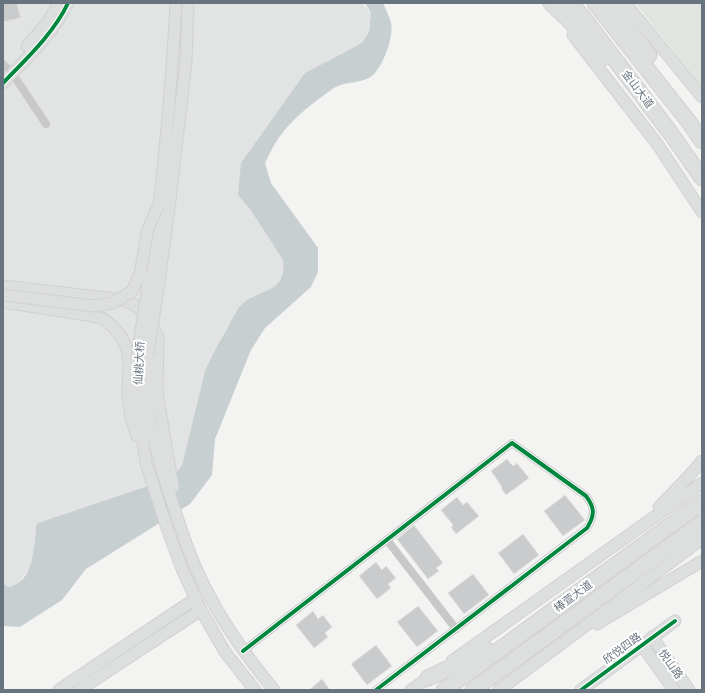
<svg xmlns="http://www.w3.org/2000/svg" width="705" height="693" font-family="Inter,'Noto Sans SC',sans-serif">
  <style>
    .built { fill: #e2e3e3 }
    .green { fill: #e1e5e0 }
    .water { fill: #c8cfd1 }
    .building { fill: #cacbcc; stroke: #e2e2e2 }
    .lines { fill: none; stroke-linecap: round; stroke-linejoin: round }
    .secondary-casing { stroke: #d0d1d1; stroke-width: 13 }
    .highway-casing { stroke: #d0d0d0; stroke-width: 17 }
    .street { stroke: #c8c8ca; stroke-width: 8 }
    .secondary { stroke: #dddede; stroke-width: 11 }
    .highway { stroke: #dddede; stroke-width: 15 }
    .secondary-bridge-casing { stroke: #d0d1d1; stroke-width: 13; stroke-linecap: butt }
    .secondary-bridge { stroke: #dddede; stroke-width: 11 }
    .cycleway-casing { stroke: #fff; stroke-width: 6 }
    .cycleway { stroke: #00873e; stroke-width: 4 }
    .labels { text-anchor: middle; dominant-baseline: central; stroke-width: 4; stroke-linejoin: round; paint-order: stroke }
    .street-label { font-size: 11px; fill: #67737f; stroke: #fff }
  </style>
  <rect width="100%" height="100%" fill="#f3f3f2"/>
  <path class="built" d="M3 3H362L371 13 369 32 362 43 305 73 238 195 250 209 283 260 285 269 282 279 277 286 250 299 238 309 210 360 205 371 182 465 179 471 169 479 36 526 33 555 29 568 18 584 9 587 3 584Z"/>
  <path class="green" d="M635 3H702V87Z"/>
  <path class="water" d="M365 3H383C386 9 389 16 391 23 394 37 383 67 372 76 361 84 345 81 334 88 314 102 292 118 278 139 273 146 269 155 265 163L271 183 318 248V272L311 287 265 328 251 350 215 439 212 475 190 504 86 569 62 600 20 627 3 626V584L9 587C34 582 34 546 36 526L38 523 169 479 175 475 182 465 205 371C211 357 218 344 226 331 230 324 233 316 238 309 254 287 288 297 283 260L250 209 238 195 241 163 305 73 362 43 369 32 371 13Z"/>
  <g class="building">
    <path d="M3 3H17L21 18 3 22Z"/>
    <path d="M507 459 513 466 517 463 529 478 506 495 501 488 502 487 491 471Z"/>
    <path d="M565 495 585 520 563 536 544 511Z"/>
    <path d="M457 497 463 505 467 502 479 516 456 534 451 527 453 525 441 510Z"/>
    <path d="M414 525 443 563 436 568 439 571 428 579 397 539Z"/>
    <path d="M523 534 539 555 514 574 498 553Z"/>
    <path d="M376 562 382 570 386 566 396 578 388 584 391 588 377 599 359 576Z"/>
    <path d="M473 574 489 595 464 614 448 593Z"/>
    <path d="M418 606 438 631 417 647 397 622Z"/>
    <path d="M313 611 318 619 323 615 332 627 325 633 328 637 314 648 296 625Z"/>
    <path d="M376 645 392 666 367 685 351 664Z"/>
    <path d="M322 679 330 690H309L315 685Z"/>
  </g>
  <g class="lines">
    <defs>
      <g id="secondary">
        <path d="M625 3 702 97"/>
        <path d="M573 35 658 145 702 212"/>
        <path d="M27 46 47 23 59 3"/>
        <path d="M3 83C26 59 54 33 68 3"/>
        <path d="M149 278C163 187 171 95 176 3"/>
        <path d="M159 281 169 209 186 62 188 3"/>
        <path d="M3 286 124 300 136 306 149 319 158 337 157 392 173 487"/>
        <path d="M3 302 88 315 104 319 113 327 121 336 127 349 129 363 128 393 131 418 137 436"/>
        <path d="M148 354C141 406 158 459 174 508 184 538 194 568 209 595 227 630 250 660 274 690"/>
        <path d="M137 357 138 406 146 463 167 528 182 569 201 610 225 652 255 690"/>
        <path d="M659 507 688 477 702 461"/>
        <path d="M597 624 702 561"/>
        <path d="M652 637 689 690"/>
        <path d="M642 645 674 690"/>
        <path d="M452 661 702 483"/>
        <path d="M59 690 195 599"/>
        <path d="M79 690 201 610"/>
        <path d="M411 690 434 674"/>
        <path d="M499 690 702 539"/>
        <path d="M581 690 675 621"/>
      </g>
      <g id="highway">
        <path d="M551 3 570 21 602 58"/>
        <path d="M570 3 582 16 672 135 702 178"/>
        <path d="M595 3 689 122 702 141"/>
        <path d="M610 3 649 55"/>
        <path d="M428 678 487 650"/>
        <path d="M444 690 702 502"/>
        <path d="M473 690 702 523"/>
      </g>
    </defs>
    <use href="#secondary" class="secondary-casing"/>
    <use href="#highway" class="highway-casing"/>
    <g class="street">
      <path d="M3 64 12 73 46 124"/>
      <path d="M387 540 456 629"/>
      <path d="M243 651 512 443 586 496C595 508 595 515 587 528L376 690"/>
    </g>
    <use href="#secondary" class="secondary"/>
    <use href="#highway" class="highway"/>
    <defs>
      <g id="secondary-bridge">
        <path d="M3 295 94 306 113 303 132 291 140 274 148 229 159 204"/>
        <path d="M148 354 159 281"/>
        <path d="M137 357 149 278"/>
      </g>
    </defs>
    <use href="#secondary-bridge" class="secondary-bridge-casing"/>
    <use href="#secondary-bridge" class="secondary-bridge"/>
    <defs>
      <g id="cycleway">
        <path d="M3 83C26 59 54 33 68 3"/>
        <path d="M243 651 512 443 586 496C595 508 595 515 587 528L376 690"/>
        <path d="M581 690 675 621"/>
      </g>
    </defs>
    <use href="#cycleway" class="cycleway-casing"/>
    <use href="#cycleway" class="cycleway"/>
  </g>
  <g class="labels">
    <g class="street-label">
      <text transform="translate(638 89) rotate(53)">金山大道</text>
      <text transform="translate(139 363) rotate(-87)">仙桃大桥</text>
      <text transform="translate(573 596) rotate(-36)">椿萱大道</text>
      <text transform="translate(622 648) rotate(-36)">欣悦四路</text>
      <text transform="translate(671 664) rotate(55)">悦山路</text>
    </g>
  </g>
  <rect width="705" height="693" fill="none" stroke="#67737f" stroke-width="8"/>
</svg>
